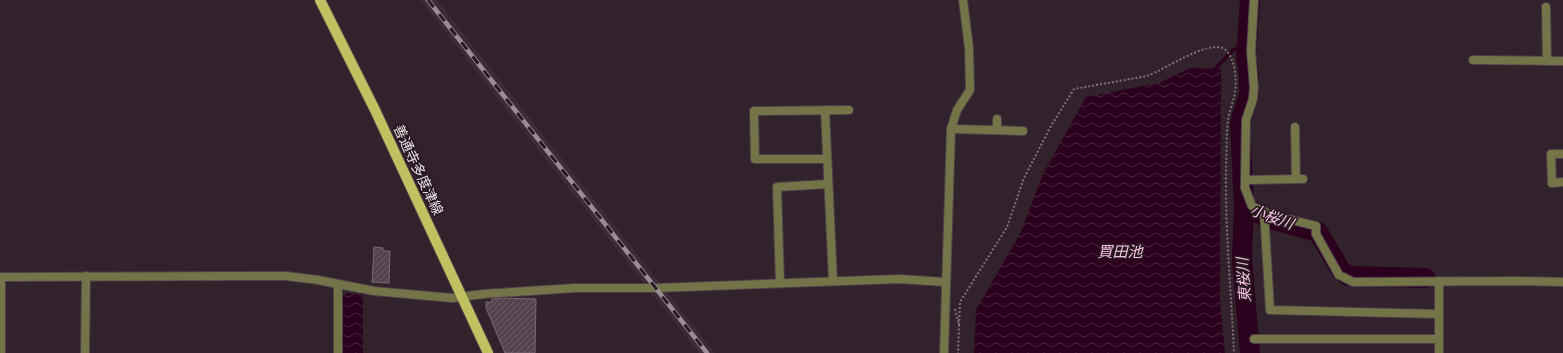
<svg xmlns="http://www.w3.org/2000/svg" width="1563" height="353" font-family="Karla,'Noto Sans JP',sans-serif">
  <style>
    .built { fill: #3f2b37 }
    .water { fill: url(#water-waves) }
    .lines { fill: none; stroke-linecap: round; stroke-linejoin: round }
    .stream { stroke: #2b011e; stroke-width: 3.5 }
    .river { stroke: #2b011e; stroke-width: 20 }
    .building { fill: url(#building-hatch); stroke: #7b6873 }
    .minor-casing { stroke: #4f4049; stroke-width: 10 }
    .primary-casing { stroke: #4f4049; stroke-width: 12 }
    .path { stroke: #7f7179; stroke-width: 2; stroke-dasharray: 2 2; stroke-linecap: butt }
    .minor { stroke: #737549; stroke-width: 8 }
    .primary { stroke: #c0c262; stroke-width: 10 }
    .rail-casing { stroke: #9a8d94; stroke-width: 4.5 }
    .rail { stroke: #281922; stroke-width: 3; stroke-dasharray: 9; stroke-linecap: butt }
    .labels { text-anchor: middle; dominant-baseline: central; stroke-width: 3.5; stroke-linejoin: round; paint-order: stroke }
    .street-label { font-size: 14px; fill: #eadfe5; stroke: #281922 }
    .water-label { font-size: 15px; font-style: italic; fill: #f6c4e0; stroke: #281922 }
  </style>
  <defs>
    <pattern id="water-waves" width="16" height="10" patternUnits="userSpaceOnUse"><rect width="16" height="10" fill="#2b011e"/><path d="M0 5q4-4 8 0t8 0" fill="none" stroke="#4a263f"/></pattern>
    <pattern id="building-hatch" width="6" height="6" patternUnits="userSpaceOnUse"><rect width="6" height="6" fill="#54434d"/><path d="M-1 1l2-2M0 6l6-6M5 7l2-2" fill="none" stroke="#6d5e66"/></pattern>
  </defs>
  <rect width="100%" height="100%" fill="#32222b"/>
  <path class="built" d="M420 0H437L715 353H699Z"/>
  <g class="water">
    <path d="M1190 68 1221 69 1220 299 1225 353H974L976 310 1020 234 1043 174 1086 97 1159 83Z"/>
    <path d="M347 293 363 295V353H343L342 298Z"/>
  </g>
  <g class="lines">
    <path class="stream" d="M1213 71 1233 50 1247 45"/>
    <g class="river">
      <path d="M1250 0 1246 57 1249 76V93L1240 124 1244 206 1267 218 1318 232 1340 269 1348 276 1425 278"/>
      <path d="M1244 206 1242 259 1250 353"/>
    </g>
  </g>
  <g class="building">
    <path d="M374 247 383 248V251H390L389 283 372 282Z"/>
    <path d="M500 298 536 299 535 353H505L486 308V302H492V299Z"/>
  </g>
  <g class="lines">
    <defs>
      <g id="minor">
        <path d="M1254 0 1251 51 1254 87 1253 99 1246 120 1245 188 1252 206 1269 214 1316 226V234L1339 275 1353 282 1519 281 1563 282"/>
        <path d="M1546 7 1547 61"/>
        <path d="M1473 60 1563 61"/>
        <path d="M825 110 833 281"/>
        <path d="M1295 127 1296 179"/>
        <path d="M951 129 1023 131"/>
        <path d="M997 130V119"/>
        <path d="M1563 154H1551L1552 183 1563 182"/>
        <path d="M827 159H755L754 111 849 110"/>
        <path d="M1245 180 1303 179"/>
        <path d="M1264 211 1270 310 1438 314"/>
        <path d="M0 277 286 276 318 280 374 291 452 298 483 294 575 288H656L899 279 946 282"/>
        <path d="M1439 281V353"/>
        <path d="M780 283 777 187 828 184"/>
        <path d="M338 285V353"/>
        <path d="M1254 339H1439"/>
        <path d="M1 353V277"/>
        <path d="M85 353 86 276"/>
        <path d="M944 353 951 129 957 110 970 90 969 48 963 0"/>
      </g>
      <path id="primary" d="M320 0 375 110 488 353"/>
    </defs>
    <use href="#minor" class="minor-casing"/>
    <use href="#primary" class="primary-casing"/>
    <g class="path">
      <path d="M955 309 959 325 958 353"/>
      <path d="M959 325 960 302 1007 227 1024 178 1051 126 1074 89 1147 76C1164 70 1209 39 1224 49 1235 56 1237 79 1235 91 1234 101 1229 111 1228 120 1226 135 1227 151 1226 166 1225 228 1231 291 1234 353"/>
    </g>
    <use href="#minor" class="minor"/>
    <use href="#primary" class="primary"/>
    <defs>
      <path id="rail" d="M428 0 707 353"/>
    </defs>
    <use href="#rail" class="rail-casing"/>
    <use href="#rail" class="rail"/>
  </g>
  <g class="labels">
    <g class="street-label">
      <text transform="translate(418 170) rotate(65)">善通寺多度津線</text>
    </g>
    <g class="water-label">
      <text transform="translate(1272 217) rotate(20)">小桜川</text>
      <text x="1120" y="252">買田池</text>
      <text transform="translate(1244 280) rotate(-94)">東桜川</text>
    </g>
  </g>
</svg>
